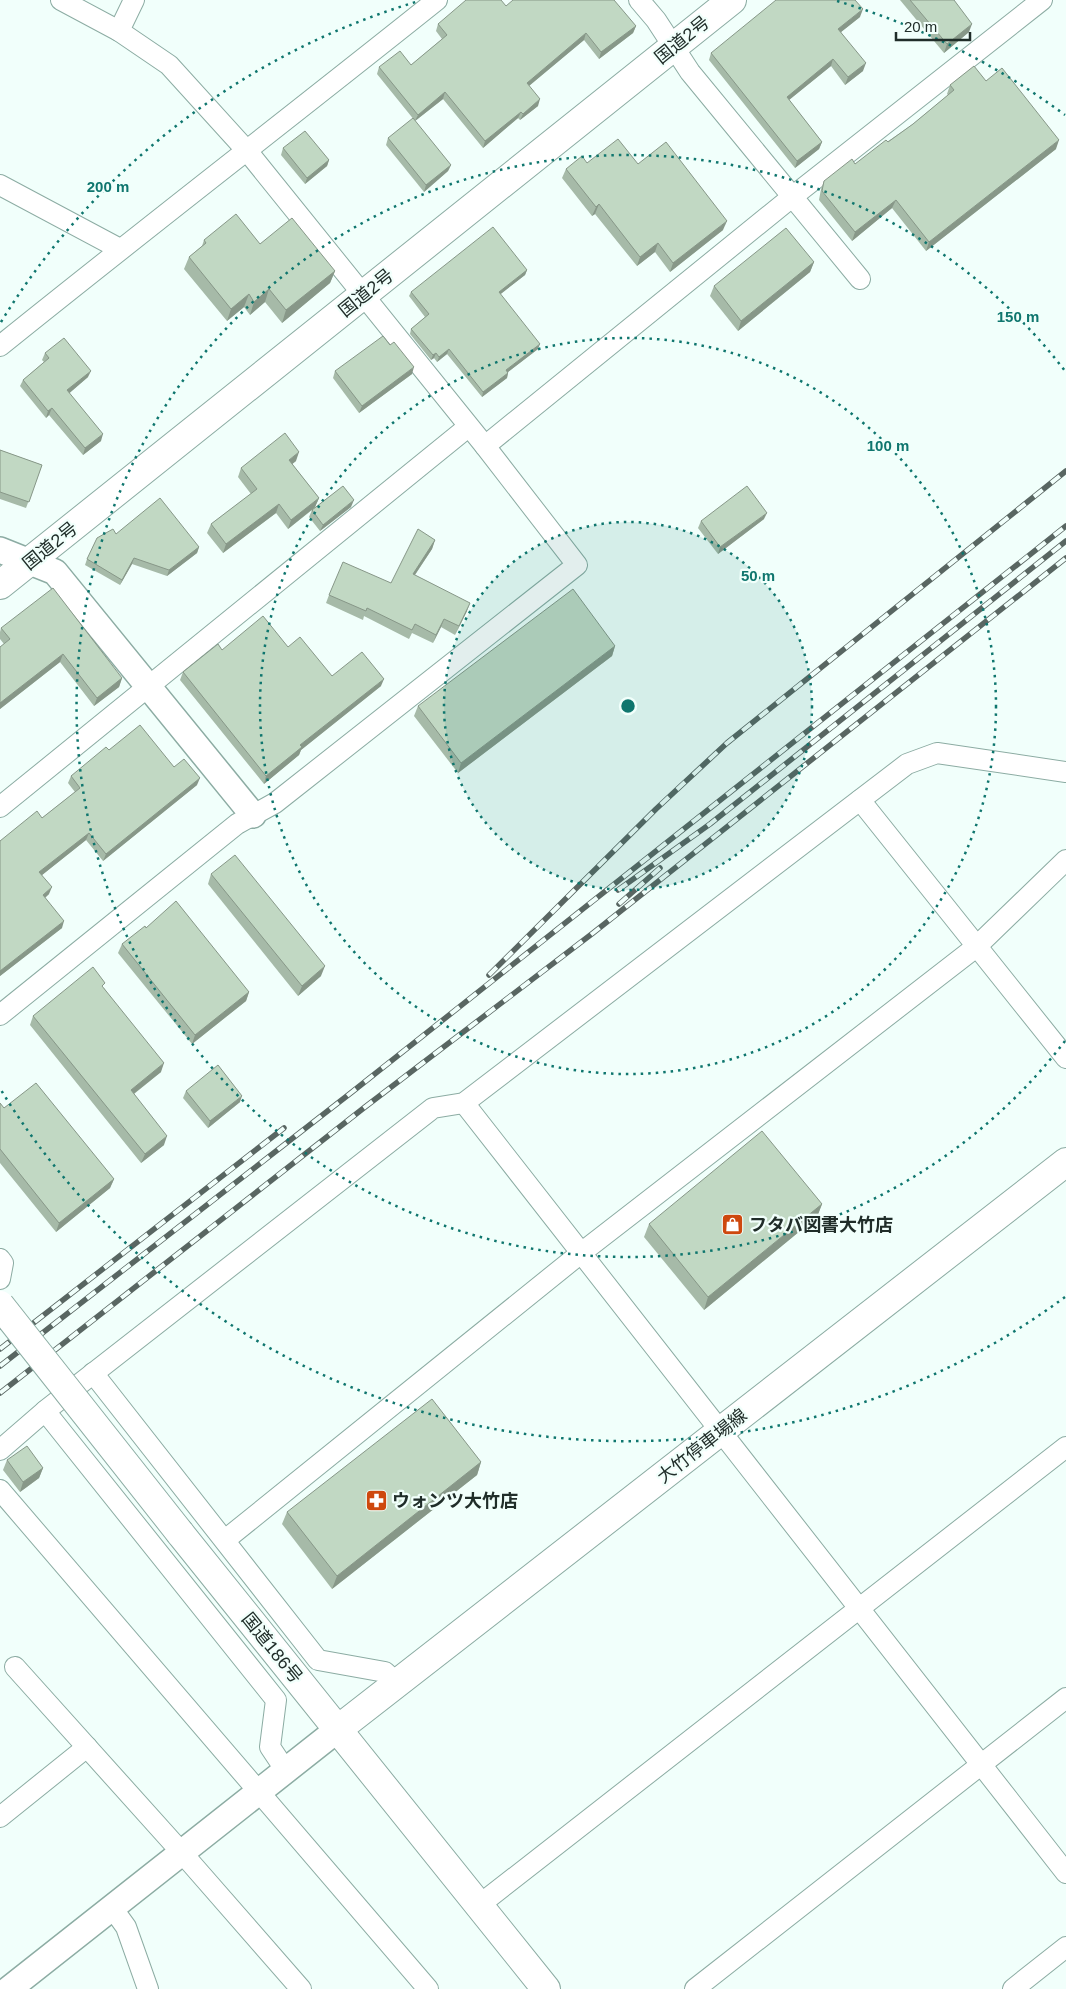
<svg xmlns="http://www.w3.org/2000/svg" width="1066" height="1989" font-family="Arial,'Noto Sans JP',sans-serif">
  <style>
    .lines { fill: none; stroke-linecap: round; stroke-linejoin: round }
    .minor-casing { stroke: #8caca3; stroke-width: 22 }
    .tertiary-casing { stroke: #8caca3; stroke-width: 28 }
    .secondary-casing { stroke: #8caca3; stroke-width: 30 }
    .trunk-casing { stroke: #8caca3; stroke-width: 30 }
    .minor { stroke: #fff; stroke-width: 20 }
    .tertiary { stroke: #fff; stroke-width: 25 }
    .secondary { stroke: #fff; stroke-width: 28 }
    .trunk { stroke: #fff; stroke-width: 28 }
    .rail-casing { stroke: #596662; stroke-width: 5.5 }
    .rail { stroke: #f1fffb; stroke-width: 4; stroke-dasharray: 11; stroke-linecap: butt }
    .trunk-bridge-casing { stroke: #8caca3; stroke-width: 30; stroke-linecap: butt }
    .trunk-bridge { stroke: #fff; stroke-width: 28 }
    .wall { fill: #a6baa8 }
    .shaded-wall { fill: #879788 }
    .building { fill: #c1d8c3; stroke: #879788 }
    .ring { fill: none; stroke: #0f766e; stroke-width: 2.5; stroke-dasharray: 2.5 5 }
    .labels { text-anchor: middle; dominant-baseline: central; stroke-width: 4.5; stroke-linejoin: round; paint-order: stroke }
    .street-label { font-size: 18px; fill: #202d29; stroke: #f1fffb }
    .poi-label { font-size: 18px; font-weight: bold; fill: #202d29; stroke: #f1fffb; text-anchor: start }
    .centre { fill: #0f766e; stroke: #f1fffb; stroke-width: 2.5 }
    .ring-label { font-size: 15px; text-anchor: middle; font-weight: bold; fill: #0f766e; stroke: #f1fffb; stroke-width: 4.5; stroke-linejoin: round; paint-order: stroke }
  </style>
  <rect width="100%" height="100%" fill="#f1fffb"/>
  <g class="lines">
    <defs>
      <g id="minor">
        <path d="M639 0 656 20 690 72 860 279"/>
        <path d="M119 31 134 0"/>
        <path d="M0 185 120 249"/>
        <path d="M0 346C145 229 292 116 437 0"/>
        <path d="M485 446 792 197 1042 0"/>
        <path d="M860 800 1066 1058"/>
        <path d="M0 807 468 427"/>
        <path d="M0 1015 237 824 275 803 577 565 485 446 248 152 169 65 119 31 61 0"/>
        <path d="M464 1103 1066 1873"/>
        <path d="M0 1259 3 1263 0 1279"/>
        <path d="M93 1373 318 1660 385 1672 397 1683"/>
        <path d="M45 1411 276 1700 270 1747 286 1771"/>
        <path d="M0 1450 45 1411 433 1108 464 1103 907 764 937 753 1066 772"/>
        <path d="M0 1490 428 1989"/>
        <path d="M225 1540 581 1253 976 947 1066 860"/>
        <path d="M15 1667 183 1854 301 1989"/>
        <path d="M0 1817 87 1747"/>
        <path d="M478 1906 1066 1447"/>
        <path d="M113 1909 126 1927 148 1989"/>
        <path d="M695 1989 1066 1698"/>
        <path d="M1013 1989 1066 1947"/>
      </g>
      <g id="tertiary">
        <path d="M0 550 55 572 253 815"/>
        <path d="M9 1989 337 1730"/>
      </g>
      <path id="secondary" d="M337 1730 1066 1162"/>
      <g id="trunk">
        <path d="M0 585 732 0"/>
        <path d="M180 1533 546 1989"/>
      </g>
    </defs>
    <use href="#minor" class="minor-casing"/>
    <use href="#tertiary" class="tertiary-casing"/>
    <use href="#secondary" class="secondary-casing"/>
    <use href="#trunk" class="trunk-casing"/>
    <use href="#minor" class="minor"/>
    <use href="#tertiary" class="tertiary"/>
    <use href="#secondary" class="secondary"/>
    <use href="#trunk" class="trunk"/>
    <defs>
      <g id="rail">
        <path d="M618 890 710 824 1066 541"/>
        <path d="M619 904 660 868"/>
        <path d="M489 975 656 809 727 743 1066 471"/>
        <path d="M0 1349 284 1128"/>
        <path d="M0 1366 352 1092 1066 526"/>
        <path d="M0 1393 365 1107 593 933 1066 558"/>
      </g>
    </defs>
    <use href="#rail" class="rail-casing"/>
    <use href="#rail" class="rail"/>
    <defs>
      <path id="trunk-bridge" d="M0 1305 180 1533"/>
    </defs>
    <use href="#trunk-bridge" class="trunk-bridge-casing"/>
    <use href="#trunk-bridge" class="trunk-bridge"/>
  </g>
  <g class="wall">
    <path d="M900 0H954L969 32 944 53Z"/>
    <path d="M506 6 636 26 633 33 599 59 584 40 529 86 538 106 520 120 518 118 483 148 443 99 415 121 377 74 379 67 411 65 442 39 436 31 438 24Z"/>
    <path d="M860 17 841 32 863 71 845 85 831 66 789 100 822 142 819 149 795 168 709 60 711 53Z"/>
    <path d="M986 81 1056 149 926 251 892 208 852 241 819 200 821 189 824 181 855 164 913 124 948 95 947 94 950 85Z"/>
    <path d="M388 138 451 165 448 171 424 192 386 145Z"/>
    <path d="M283 148 329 160 327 166 305 184 281 155Z"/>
    <path d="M587 163 638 164 723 230 670 272 655 252 637 266 595 214 592 216 562 178 566 169Z"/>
    <path d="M204 240 260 244 335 271 330 283 282 323 265 302 250 315 244 307 227 321 184 269 189 257 202 246Z"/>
    <path d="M814 262 810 272 738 331 710 296 714 286Z"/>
    <path d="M527 270 525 275 500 294 538 349 508 372 507 378 482 397 447 354 437 362 434 358 431 360 410 334 411 329 425 317 409 296 411 292Z"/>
    <path d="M45 353 88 377 69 393 101 441 83 455 49 415 46 418 20 386 23 380 44 362 42 360Z"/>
    <path d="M335 371 412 374 359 413 333 378Z"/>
    <path d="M0 450 42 465 26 508 0 499Z"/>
    <path d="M296 461 292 464 319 498 315 507H351L320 531 309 517 312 510 288 529 276 513 223 553 207 533 211 524 251 494 238 477 241 468Z"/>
    <path d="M764 519 718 554 698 528 701 521Z"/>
    <path d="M116 534 199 547 197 553 167 576 132 564 120 585 85 565 87 559Z"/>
    <path d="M435 540 432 549 415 575 467 611 455 635 441 627 433 643 412 633 409 639 364 616 363 620 326 603 329 595 391 583Z"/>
    <path d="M1 628 122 678 119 687 94 706 60 662 0 709V647L4 644 0 639V632Z"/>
    <path d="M615 646 612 656 458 773 414 716 418 706Z"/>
    <path d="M288 647 332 676 381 686 301 750 299 755 264 784 180 680 183 672Z"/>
    <path d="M109 750 174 767 197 785 103 861 86 840 42 875 49 894 45 898 62 928 0 976V841L42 818 75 792 68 783 71 776Z"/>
    <path d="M211 874 321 976 298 996 208 884Z"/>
    <path d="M146 928 249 992 246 1001 192 1044 118 953 122 944Z"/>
    <path d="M104 988 161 1072 134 1094 164 1145 141 1163 30 1025 33 1016Z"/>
    <path d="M186 1091 240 1102 208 1128 183 1098Z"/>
    <path d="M0 1103 4 1108 114 1179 110 1188 56 1232 0 1163Z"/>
    <path d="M822 1204 817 1217 704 1310 644 1237 649 1224Z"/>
    <path d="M7 1460 43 1468 39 1478 20 1492 3 1470Z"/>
    <path d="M481 1462 477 1475 332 1589 282 1524 287 1512Z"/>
  </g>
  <g class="shaded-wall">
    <path d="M863 9 860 17 836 36 838 29Z"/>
    <path d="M972 24 969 32 944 53 947 44Z"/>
    <path d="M636 26 633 33 599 59 601 52Z"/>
    <path d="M586 33 584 40 524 90 527 83Z"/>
    <path d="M833 59 831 66 784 104 787 97Z"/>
    <path d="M866 63 863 71 845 85 848 77Z"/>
    <path d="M445 92 443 99 415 121 418 115Z"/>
    <path d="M540 99 538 106 520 120 523 114Z"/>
    <path d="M521 112 518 118 483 148 485 141Z"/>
    <path d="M1059 140 1056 149 926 251 929 242Z"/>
    <path d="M822 142 819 149 795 168 797 161Z"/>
    <path d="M329 160 327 166 305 184 307 178Z"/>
    <path d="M451 165 448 171 424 192 426 185Z"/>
    <path d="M896 200 892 208 852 241 855 232Z"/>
    <path d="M599 204 595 214 592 216 596 207Z"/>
    <path d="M727 221 723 230 670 272 673 263Z"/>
    <path d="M658 243 655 252 637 266 640 257Z"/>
    <path d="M814 262 810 272 738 331 741 321Z"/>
    <path d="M527 270 525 275 497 297 499 292Z"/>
    <path d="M335 271 330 283 282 323 286 310Z"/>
    <path d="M269 289 265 302 250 315 254 302Z"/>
    <path d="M249 294 244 307 227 321 231 309Z"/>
    <path d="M540 344 538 349 504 375 506 370Z"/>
    <path d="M449 349 447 354 437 362 439 357Z"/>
    <path d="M436 353 434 358 431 360 433 355Z"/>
    <path d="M414 367 412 374 359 413 362 406Z"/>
    <path d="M91 371 88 377 65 397 67 390Z"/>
    <path d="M508 373 507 378 482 397 483 392Z"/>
    <path d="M52 408 49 415 46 418 48 411Z"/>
    <path d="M103 434 101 441 83 455 85 448Z"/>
    <path d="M299 452 296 461 286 469 289 460Z"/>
    <path d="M319 498 315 507 288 529 291 520Z"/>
    <path d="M354 500 351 507 320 531 323 525Z"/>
    <path d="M279 504 276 513 223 553 226 544Z"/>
    <path d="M767 513 764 519 718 554 720 547Z"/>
    <path d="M435 540 432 549 410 582 413 574Z"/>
    <path d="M199 547 197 553 167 576 169 570Z"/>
    <path d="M134 558 132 564 120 585 122 580Z"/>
    <path d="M470 603 467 611 455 635 459 626Z"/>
    <path d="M444 619 441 627 433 643 436 635Z"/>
    <path d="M615 646 612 656 458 773 461 763Z"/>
    <path d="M63 654 60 662 0 709V703Z"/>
    <path d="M122 678 119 687 94 706 97 698Z"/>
    <path d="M384 679 381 686 301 750 299 755 264 784 266 776 300 745Z"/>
    <path d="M200 778 197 785 103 861 106 854Z"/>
    <path d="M89 833 86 840 37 879 39 872Z"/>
    <path d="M52 887 49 894 40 902 43 895Z"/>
    <path d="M64 921 62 928 0 976V971Z"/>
    <path d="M325 966 321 976 298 996 302 986Z"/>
    <path d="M249 992 246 1001 192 1044 195 1035Z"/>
    <path d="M164 1063 161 1072 127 1099 131 1090Z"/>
    <path d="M242 1096 240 1102 208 1128 210 1121Z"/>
    <path d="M167 1136 164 1145 141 1163 145 1154Z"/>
    <path d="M114 1179 110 1188 56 1232 59 1223Z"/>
    <path d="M822 1204 817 1217 704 1310 708 1297Z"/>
    <path d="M481 1462 477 1475 332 1589 337 1576Z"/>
    <path d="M43 1468 39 1478 20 1492 23 1482Z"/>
  </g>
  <g class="building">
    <path d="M466 0H501L506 6 513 0H614L636 26 601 52 586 33 527 83 540 99 523 114 521 112 485 141 445 92 418 115 379 67 400 51 411 65 447 35 438 24Z"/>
    <path d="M776 0H855L863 9 838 29 866 63 848 77 833 59 787 97 822 142 797 161 711 53Z"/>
    <path d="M910 0H954L972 24 947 44Z"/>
    <path d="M974 66 986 81 1002 68 1059 140 929 242 896 200 855 232 822 191 824 181 852 159 855 164 886 140 888 142 913 124 954 90 950 85Z"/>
    <path d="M413 118 451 165 426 185 388 138Z"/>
    <path d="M305 131 329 160 307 178 283 148Z"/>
    <path d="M618 139 638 164 666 142 727 221 673 263 658 243 640 257 599 204 596 207 566 169 582 156 587 163Z"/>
    <path d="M236 214 260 244 292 218 335 271 286 310 269 289 254 302 249 294 231 309 189 257 206 243 204 240Z"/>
    <path d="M493 227 527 270 499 292 540 344 506 370 508 373 483 392 449 349 439 357 436 353 433 355 411 329 429 314 411 292Z"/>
    <path d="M786 228 814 262 741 321 714 286Z"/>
    <path d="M383 336 390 345 394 342 414 367 362 406 335 371Z"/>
    <path d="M64 338 91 371 67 390 103 434 85 448 52 408 48 411 23 380 49 358 45 353Z"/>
    <path d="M285 433 299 452 289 460 319 498 291 520 279 504 226 544 211 524 257 489 241 468Z"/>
    <path d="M0 450 42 465 29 502 0 492Z"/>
    <path d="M343 486 354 500 323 525 312 510Z"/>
    <path d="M747 486 767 513 720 547 701 521Z"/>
    <path d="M160 498 199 547 169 570 134 558 122 580 87 559 97 538 113 529 116 534Z"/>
    <path d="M418 529 435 540 413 574 470 603 459 626 444 619 436 635 415 624 412 630 367 608 366 611 329 595 343 562 391 583Z"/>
    <path d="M53 588 122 678 97 698 63 654 0 703V647L10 639 1 628Z"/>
    <path d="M573 589 615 646 461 763 418 706Z"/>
    <path d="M263 616 288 647 300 637 332 676 362 652 384 679 300 745 302 747 266 776 183 672 218 644 222 650Z"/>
    <path d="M140 725 174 767 184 759 200 778 106 854 89 833 39 872 52 887 43 895 64 921 0 971V841L37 811 42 818 80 788 71 776 106 747 109 750Z"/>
    <path d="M235 855 325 966 302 986 211 874Z"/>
    <path d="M176 901 249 992 195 1035 122 944 145 926 146 928Z"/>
    <path d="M93 967 105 983 102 986 164 1063 131 1090 167 1136 145 1154 33 1016Z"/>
    <path d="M218 1065 242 1096 210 1121 186 1091Z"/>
    <path d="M36 1083 114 1179 59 1223 0 1149V1103L4 1108Z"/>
    <path d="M762 1131 822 1204 708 1297 649 1224Z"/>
    <path d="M432 1399 481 1462 337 1576 287 1512Z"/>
    <path d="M27 1446 43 1468 23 1482 7 1460Z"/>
  </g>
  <circle cx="628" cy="706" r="184" fill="#0f766e" fill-opacity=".12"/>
  <g class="ring">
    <circle cx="628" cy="706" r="184"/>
    <circle cx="628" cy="706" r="368"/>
    <path d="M1065 1041A551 551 0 1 1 1065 371"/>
    <path d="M1065 1297A735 735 0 0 1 1 1090M1 322A735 735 0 0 1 419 1M837 1A735 735 0 0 1 1065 115"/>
  </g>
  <defs>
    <symbol id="shop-square" viewBox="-11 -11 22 22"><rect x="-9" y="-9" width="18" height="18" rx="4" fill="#ce480e" stroke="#f1fffb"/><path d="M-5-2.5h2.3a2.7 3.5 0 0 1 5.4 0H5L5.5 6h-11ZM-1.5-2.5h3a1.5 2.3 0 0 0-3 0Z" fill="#fff"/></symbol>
    <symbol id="pharmacy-square" viewBox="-11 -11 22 22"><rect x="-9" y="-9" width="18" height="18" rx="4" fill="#ce480e" stroke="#f1fffb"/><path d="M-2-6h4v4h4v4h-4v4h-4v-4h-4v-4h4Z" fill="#fff"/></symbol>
  </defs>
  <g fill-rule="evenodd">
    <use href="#shop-square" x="720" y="1212" width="25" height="25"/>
    <use href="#pharmacy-square" x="364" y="1488" width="25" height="25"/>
  </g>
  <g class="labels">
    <g class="street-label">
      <text transform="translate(682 40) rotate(-39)">国道2号</text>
      <text transform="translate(366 293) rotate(-39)">国道2号</text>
      <text transform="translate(50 546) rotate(-39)">国道2号</text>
      <text transform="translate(702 1446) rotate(-38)">大竹停車場線</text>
      <text transform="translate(272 1648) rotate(51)">国道186号</text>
    </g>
    <g class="poi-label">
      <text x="749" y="1225">フタバ図書大竹店</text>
      <text x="392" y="1501">ウォンツ大竹店</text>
    </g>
  </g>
  <circle cx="628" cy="706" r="8" class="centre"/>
  <g class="ring-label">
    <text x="108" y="192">200 m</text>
    <text x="1018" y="322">150 m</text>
    <text x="888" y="451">100 m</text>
    <text x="758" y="581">50 m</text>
  </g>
  <path d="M896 32v8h74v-8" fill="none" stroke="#202d29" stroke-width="2.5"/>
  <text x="904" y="32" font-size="15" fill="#202d29" stroke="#f1fffb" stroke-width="4" paint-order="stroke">20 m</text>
</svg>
